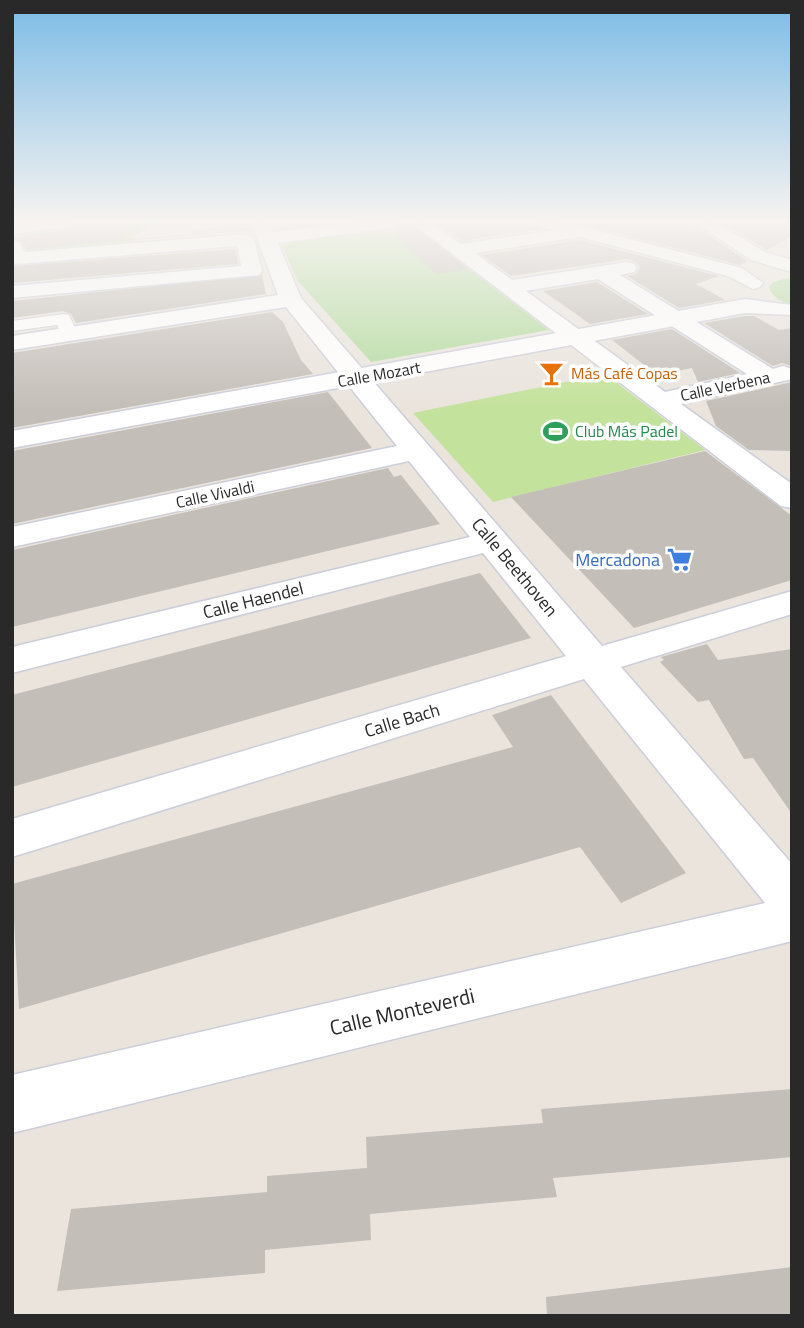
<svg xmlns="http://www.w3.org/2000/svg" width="804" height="1328" font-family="'Titillium Web',sans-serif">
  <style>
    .green { fill: #b3db9e }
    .pitch { fill: #c3e29b }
    .building { fill: #c3beb8 }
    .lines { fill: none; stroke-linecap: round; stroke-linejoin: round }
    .pedestrian-casing { stroke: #cbceda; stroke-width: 2 }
    .minor-casing { stroke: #cbceda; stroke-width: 3 }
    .tertiary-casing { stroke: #cbceda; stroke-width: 3 }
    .pedestrian { fill: #fff; fill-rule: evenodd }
    .minor { fill: #fff; fill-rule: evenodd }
    .tertiary { fill: #fff; fill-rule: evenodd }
    .labels { text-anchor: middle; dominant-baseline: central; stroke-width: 7; stroke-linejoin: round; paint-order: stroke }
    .far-food-label { font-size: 16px; fill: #c56008; stroke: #fff; text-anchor: start }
    .far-street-label { font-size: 16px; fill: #292929; stroke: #fff }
    .far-leisure-label { font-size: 16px; fill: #27864d; stroke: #fff; text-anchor: start }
    .shop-label { font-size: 18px; fill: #366cbe; stroke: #fff; text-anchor: end }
    .street-label { font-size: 18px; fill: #292929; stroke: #fff }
    .near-street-label { font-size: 21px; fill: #292929; stroke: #fff }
  </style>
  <rect width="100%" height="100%" fill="#eae4dd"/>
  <g class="green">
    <path d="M129 222H153L127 242 27 250 20 235Z"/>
    <path d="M410 224 549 330 371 362 297 280 280 241Z"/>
    <path d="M792 277V305C782 302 771 297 769 287L773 282Z"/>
  </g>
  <path class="pitch" d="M605 374 705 450 493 502 413 413Z"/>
  <g class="building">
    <path d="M80 222H123L124 239 192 235 193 231 249 223 252 235 245 231 26 249 21 241 12 238 69 230Z"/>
    <path d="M405 222H409L468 269 436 274 389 230Z"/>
    <path d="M435 222H531L540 229 462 241Z"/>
    <path d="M574 222H679L689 229 699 228 747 261 740 265Z"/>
    <path d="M760 222H792V236L767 250 726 225Z"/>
    <path d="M580 240 719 276 696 284 725 300 679 308 627 276 636 274 640 268 636 262 628 259 511 276 482 255Z"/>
    <path d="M235 249 238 264 12 283V266Z"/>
    <path d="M262 275 266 294 76 323 71 314 63 311 12 318V301Z"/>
    <path d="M597 282 648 314 590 324 543 291Z"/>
    <path d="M272 312 283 322 301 360 313 374 12 428V353Z"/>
    <path d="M745 316H754L779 330 792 328V366L782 363 773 366 704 323Z"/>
    <path d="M672 329 740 373 698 382 692 368 657 375 612 340Z"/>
    <path d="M792 382V451L749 450 716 426 706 401Z"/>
    <path d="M328 392 372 448 12 524V451Z"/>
    <path d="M705 451 792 516V580L634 628 511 497Z"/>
    <path d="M388 468 394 477 401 475 440 524 12 627V550Z"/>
    <path d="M480 573 531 638 12 787V695Z"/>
    <path d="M707 644 718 660 792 649V814L753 758 744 759 709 700 698 702 660 662 664 660 661 657Z"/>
    <path d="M551 695 686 873 621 903 580 847 19 1009 12 884 513 747 492 715Z"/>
    <path d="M792 1089V1157L553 1178 557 1197 370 1214 371 1240 265 1250V1273L57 1291 71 1209 267 1192V1176L367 1168 366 1137 543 1123 541 1109Z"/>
    <path d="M792 1267V1316H547L546 1297Z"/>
  </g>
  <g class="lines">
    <defs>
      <path id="pedestrian" d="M63 314 69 315 78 334 75 338H63L57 325 12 331V321Z"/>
      <g id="minor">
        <path d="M12 222H78L69 227 12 234Z"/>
        <path d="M251 222H269L273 232 354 222H403L394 227 278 243 301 298 602 646 792 591V614L621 667 792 864V941L12 1133V1075L765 903 584 679 12 857V819L566 656 483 553 12 673V647L470 537 409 461 12 547V527L397 446 286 307 12 350V336L278 295Z"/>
        <path d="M411 222H431L461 244 554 230 537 226 534 222H564L742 268 763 283 760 287 753 289 728 276 580 237 475 253 512 280 627 262 634 264 637 268 634 272 620 275 773 369 783 366 792 369V379L681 404 792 484V508L781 506ZM598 279 747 374 665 392 526 291Z"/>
        <path d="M245 234 254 240 262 271 259 275 12 298V286L241 266 237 246 18 264 12 263V240L19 242 25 252Z"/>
      </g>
      <g id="tertiary">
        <path d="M695 222H716L765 252 792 260V272L751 260Z"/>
        <path d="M745 299 792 305V315L745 313 12 448V431Z"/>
      </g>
    </defs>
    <use href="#pedestrian" class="pedestrian-casing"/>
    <use href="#minor" class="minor-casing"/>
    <use href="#tertiary" class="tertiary-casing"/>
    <use href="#pedestrian" class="pedestrian"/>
    <use href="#minor" class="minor"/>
    <use href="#tertiary" class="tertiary"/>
  </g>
  <linearGradient id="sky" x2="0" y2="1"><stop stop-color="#7cbbe6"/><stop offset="0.54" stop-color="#f6f3f0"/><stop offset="1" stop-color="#f6f3f0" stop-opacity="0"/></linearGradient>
  <rect width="804" height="408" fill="url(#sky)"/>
  <defs>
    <symbol id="bar-bare" viewBox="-9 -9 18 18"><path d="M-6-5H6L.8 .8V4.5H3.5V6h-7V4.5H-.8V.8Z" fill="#e8710a" stroke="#fff" stroke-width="2.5" paint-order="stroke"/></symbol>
    <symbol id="stadium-bare" viewBox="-9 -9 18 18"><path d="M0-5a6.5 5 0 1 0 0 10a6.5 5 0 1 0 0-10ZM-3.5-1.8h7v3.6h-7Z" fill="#2e9e5b" stroke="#fff" stroke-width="2.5" paint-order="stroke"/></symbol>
    <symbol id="supermarket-bare" viewBox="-9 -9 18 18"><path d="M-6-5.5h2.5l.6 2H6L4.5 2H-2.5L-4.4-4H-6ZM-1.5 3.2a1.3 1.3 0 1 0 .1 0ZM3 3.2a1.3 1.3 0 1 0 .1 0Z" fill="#3f7fe0" stroke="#fff" stroke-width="2.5" paint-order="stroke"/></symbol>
  </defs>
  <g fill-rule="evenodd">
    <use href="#bar-bare" x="534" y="356" width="35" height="35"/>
    <use href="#stadium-bare" x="538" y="414" width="35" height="35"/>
    <use href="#supermarket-bare" x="662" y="542" width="35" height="35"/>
  </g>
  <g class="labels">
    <g class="far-food-label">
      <text x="571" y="373">Más Café Copas</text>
    </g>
    <g class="far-street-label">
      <text transform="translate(379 374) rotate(-10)">Calle Mozart</text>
      <text transform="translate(725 386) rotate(-12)">Calle Verbena</text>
      <text transform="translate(215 494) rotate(-12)">Calle Vivaldi</text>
    </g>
    <g class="far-leisure-label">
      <text x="575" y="431">Club Más Padel</text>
    </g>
    <g class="shop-label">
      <text x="660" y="559">Mercadona</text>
    </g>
    <g class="street-label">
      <text transform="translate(515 567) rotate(50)">Calle Beethoven</text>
      <text transform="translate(253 600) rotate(-14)">Calle Haendel</text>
      <text transform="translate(402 720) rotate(-17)">Calle Bach</text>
    </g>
    <g class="near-street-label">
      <text transform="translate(402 1011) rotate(-13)">Calle Monteverdi</text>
    </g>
  </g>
  <rect width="804" height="1328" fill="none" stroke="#292929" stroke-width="28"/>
</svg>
